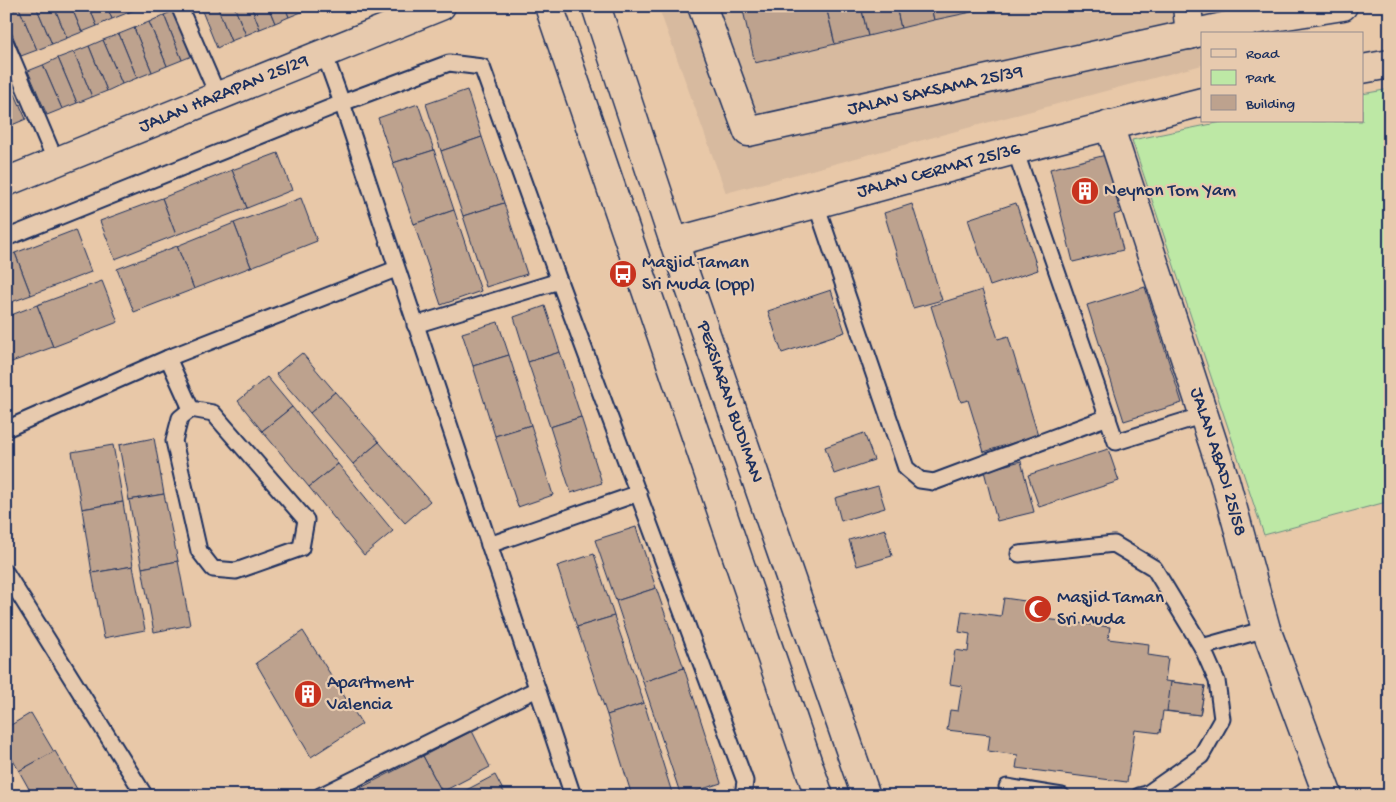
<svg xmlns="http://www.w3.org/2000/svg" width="1396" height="802" font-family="'Gochi Hand',sans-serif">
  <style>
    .built { fill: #d7ba9f }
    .green { fill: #bde8a5; stroke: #6c8c82 }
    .building { fill: #bda28e; stroke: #1b2f5e }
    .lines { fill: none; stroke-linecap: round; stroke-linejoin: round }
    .lane-casing { stroke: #1b2f5e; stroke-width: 19 }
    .street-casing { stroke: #1b2f5e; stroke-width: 31 }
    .secondary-casing { stroke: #1b2f5e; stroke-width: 31 }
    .lane { stroke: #e7caae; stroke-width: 15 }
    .street { stroke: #e7caae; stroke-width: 28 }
    .secondary { stroke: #e7caae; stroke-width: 28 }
    .labels { text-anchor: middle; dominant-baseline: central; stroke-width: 4.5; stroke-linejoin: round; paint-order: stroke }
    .street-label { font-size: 19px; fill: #1b2f5e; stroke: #e7caae }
    .poi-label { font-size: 19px; fill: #1b2f5e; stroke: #e7caae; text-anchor: start }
  </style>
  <rect width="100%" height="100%" fill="#e8c8a8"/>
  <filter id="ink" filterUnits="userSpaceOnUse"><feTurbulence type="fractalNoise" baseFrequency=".02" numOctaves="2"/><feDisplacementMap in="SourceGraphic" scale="10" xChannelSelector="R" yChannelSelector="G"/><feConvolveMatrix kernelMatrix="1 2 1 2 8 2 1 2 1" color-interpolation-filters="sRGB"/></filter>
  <g filter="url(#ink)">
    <path class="built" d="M658 6H1217L1219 34H1202V65L726 193Z"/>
    <path class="green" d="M1390 89V501L1264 535 1132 140 1227 121H1362V94Z"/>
    <g class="building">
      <path d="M23 6H36L52 44 37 50 19 8Z"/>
      <path d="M36 6H54L67 38 52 44Z"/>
      <path d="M54 6H71L82 32 67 38Z"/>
      <path d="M71 6H89L97 26 82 32Z"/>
      <path d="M89 6H107L112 19 97 26Z"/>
      <path d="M107 6H124L127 13 112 19Z"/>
      <path d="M124 6H142V7L127 13Z"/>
      <path d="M200 6H217L231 41 217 48Z"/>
      <path d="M217 6H234L246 35 231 41Z"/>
      <path d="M234 6H251L260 29 246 35Z"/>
      <path d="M251 6H268L275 23 260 29Z"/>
      <path d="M268 6H285L289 17 275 23Z"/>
      <path d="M285 6H302L304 11 289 17Z"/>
      <path d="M742 6H826L835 44 755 63Z"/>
      <path d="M826 6H861L868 36 835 44Z"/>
      <path d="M861 6H896L901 28 868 36Z"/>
      <path d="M896 6H931L934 20 901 28Z"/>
      <path d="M931 6H965L967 13 934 20Z"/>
      <path d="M965 6H993L967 13Z"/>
      <path d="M19 8 37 50 21 56 6 19V13Z"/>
      <path d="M179 9 197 54 182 60 164 15Z"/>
      <path d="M164 15 182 60 167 66 149 22Z"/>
      <path d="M149 22 167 66 152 72 134 28Z"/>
      <path d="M134 28 152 72 137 78 119 34Z"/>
      <path d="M119 34 137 78 122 84 103 40Z"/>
      <path d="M103 40 122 84 107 91 89 46Z"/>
      <path d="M89 46 107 91 92 97 74 52Z"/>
      <path d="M74 52 92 97 77 103 58 58Z"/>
      <path d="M58 58 77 103 62 109 43 65Z"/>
      <path d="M43 65 62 109 47 115 28 71Z"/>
      <path d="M6 74 26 119 12 125 6 110Z"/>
      <path d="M467 90 482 137 441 151 426 104Z"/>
      <path d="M418 104 434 150 393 163 378 118Z"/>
      <path d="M6 110 12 125 6 127Z"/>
      <path d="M482 137 504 203 463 216 441 151Z"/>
      <path d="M434 150 454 210 414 224 393 163Z"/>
      <path d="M278 153 292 190 247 208 232 170Z"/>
      <path d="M1106 155 1120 213 1114 215 1123 250 1073 262 1050 169Z"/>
      <path d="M232 170 247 208 176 235 162 198Z"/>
      <path d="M162 198 176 235 115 259 100 221Z"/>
      <path d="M301 198 317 241 251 267 234 223Z"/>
      <path d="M504 203 527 274 486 287 463 216Z"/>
      <path d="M1016 203 1038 270 990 286 968 219Z"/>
      <path d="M912 204 942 300 913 308 884 213Z"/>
      <path d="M454 210 481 291 441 305 414 224Z"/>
      <path d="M234 223 251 267 194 289 177 246Z"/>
      <path d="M75 230 91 272 31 295 15 253Z"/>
      <path d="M177 246 194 289 134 312 117 269Z"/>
      <path d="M15 253 31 295 6 304V257Z"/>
      <path d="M102 281 118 322 53 347 37 305Z"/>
      <path d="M1145 287 1182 403 1124 421 1087 305Z"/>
      <path d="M831 290 845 332 782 353 768 311Z"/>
      <path d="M982 290 998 339 1008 336 1038 435 984 452 968 400 961 402 931 306Z"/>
      <path d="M37 305 53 347 6 364V317Z"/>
      <path d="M545 306 560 352 528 362 514 317Z"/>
      <path d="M498 322 509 355 473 366 462 333Z"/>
      <path d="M560 352 581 417 550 427 528 362Z"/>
      <path d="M302 353 335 392 310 413 276 374Z"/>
      <path d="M509 355 531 425 495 436 473 366Z"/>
      <path d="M267 377 292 407 262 431 238 401Z"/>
      <path d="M335 392 379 442 353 464 310 413Z"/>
      <path d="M292 407 338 464 309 487 262 431Z"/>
      <path d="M581 417 602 483 571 493 550 427Z"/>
      <path d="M531 425 553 495 518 507 495 436Z"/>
      <path d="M864 433 874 460 834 474 825 447Z"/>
      <path d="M154 438 164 494 129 500 119 445Z"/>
      <path d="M379 442 430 501 405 523 353 464Z"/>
      <path d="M113 445 123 502 82 509 72 452Z"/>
      <path d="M1108 449 1119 481 1039 507 1028 475Z"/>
      <path d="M1021 461 1034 512 997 521 984 471Z"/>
      <path d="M338 464 393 531 364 555 309 487Z"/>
      <path d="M878 486 885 508 841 521 835 498Z"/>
      <path d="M164 494 178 561 142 568 129 500Z"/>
      <path d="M123 502 133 566 92 573 82 509Z"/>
      <path d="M636 527 656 588 616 601 595 540Z"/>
      <path d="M885 529 892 556 857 566 849 540Z"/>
      <path d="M594 554 614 616 577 627 557 566Z"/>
      <path d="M178 561 190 625 154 632 142 568Z"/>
      <path d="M133 566 145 630 104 638 92 573Z"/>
      <path d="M656 588 684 668 643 682 616 601Z"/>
      <path d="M1004 598 1039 603 1037 618 1110 627 1108 639 1149 644 1148 655 1168 658 1165 681 1205 686 1200 715 1163 711 1160 733 1135 730 1127 782 1016 768 1018 755 988 751 990 735 947 730 950 710 958 711 962 686 950 684 955 650 968 652 970 634 959 632 962 611 1001 616Z"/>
      <path d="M614 616 644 703 607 715 577 627Z"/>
      <path d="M303 631 362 724 311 757 256 663Z"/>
      <path d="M684 668 721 783 681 796 643 682Z"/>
      <path d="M1171 682 1205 686 1200 715 1167 711Z"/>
      <path d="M644 703 673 796H632L607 715Z"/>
      <path d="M31 713 54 752 19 771 6 748V728Z"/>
      <path d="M472 731 490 767 442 792 423 756Z"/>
      <path d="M55 751 81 796H33L19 771Z"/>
      <path d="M423 756 442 792 434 796H345Z"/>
      <path d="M495 775 506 796H455Z"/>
    </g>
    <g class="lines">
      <defs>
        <g id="lane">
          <path d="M179 6 218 96"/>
          <path d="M6 44 56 162"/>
          <path d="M324 53 342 103 573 796"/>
          <path d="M1015 150 1116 442 1204 415"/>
          <path d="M816 204 906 468 920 480 934 482 1108 417"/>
          <path d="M6 238 342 103 449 63 482 67 559 281 745 781 743 796"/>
          <path d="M415 325 559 281"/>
          <path d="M168 358 191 409"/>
          <path d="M191 409 213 413 306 520 301 548 236 571 213 569 199 551 174 441 180 418Z"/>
          <path d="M6 429 168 358 396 269"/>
          <path d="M489 545 639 493"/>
          <path d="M1019 554 1114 544 1154 568 1202 647 1266 629"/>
          <path d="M6 573 145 796"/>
          <path d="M1007 787 1062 796"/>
          <path d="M320 796 537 689"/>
          <path d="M1139 796 1147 794 1201 756 1222 719 1217 681 1202 647"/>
        </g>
        <g id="street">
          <path id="s1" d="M702 6 748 132 1255 20 1343 6"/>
          <path d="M1187 6 1190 35"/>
          <path d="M1362 69 1390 64"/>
          <path id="s2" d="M1109 125 1225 480 1266 629 1328 796"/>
          <path id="s3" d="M6 182 441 6"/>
          <path id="s4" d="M674 242 1015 150 1202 102"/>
        </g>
        <g id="secondary">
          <path d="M549 6 819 796"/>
          <path id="s5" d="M596 6 674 242 866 796"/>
        </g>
      </defs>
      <use href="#lane" class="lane-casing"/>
      <use href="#street" class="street-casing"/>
      <use href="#secondary" class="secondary-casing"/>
      <use href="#lane" class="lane"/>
      <use href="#street" class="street"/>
      <use href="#secondary" class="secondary"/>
    </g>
  </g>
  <defs>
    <symbol id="building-disc" viewBox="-11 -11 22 22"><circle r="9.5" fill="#c8321e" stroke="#e7caae"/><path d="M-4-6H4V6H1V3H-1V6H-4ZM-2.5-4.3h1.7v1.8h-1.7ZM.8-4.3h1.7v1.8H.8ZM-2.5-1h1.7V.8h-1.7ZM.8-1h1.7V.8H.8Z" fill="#fff"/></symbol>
    <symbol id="bus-disc" viewBox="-11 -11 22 22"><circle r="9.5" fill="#c8321e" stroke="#e7caae"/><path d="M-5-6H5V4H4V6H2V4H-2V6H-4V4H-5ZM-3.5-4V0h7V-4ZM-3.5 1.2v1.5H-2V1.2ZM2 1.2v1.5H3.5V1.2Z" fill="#fff"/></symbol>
    <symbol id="mosque-disc" viewBox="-11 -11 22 22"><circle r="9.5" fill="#c8321e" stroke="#e7caae"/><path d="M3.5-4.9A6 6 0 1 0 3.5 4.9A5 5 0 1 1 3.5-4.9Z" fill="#fff"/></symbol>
  </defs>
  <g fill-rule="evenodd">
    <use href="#building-disc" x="1069" y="175" width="32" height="32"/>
    <use href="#bus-disc" x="607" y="258" width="32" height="32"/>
    <use href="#mosque-disc" x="1022" y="593" width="32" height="32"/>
    <use href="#building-disc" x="292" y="678" width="32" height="32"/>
  </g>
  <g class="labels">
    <g class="street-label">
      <text stroke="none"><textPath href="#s1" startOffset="326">JALAN SAKSAMA 25/39</textPath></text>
      <text stroke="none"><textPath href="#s3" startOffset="235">JALAN HARAPAN 25/29</textPath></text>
      <text stroke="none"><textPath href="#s4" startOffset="274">JALAN CERMAT 25/36</textPath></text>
      <text stroke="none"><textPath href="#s5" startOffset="418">PERSIARAN BUDIMAN</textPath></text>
      <text stroke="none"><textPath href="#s2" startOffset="354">JALAN ABADI 25/58</textPath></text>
    </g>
    <g class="poi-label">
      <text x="1104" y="191">Neynon Tom Yam</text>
      <text x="642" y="263">Masjid Taman<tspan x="642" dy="22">Sri Muda (Opp)</tspan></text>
      <text x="1057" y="598">Masjid Taman<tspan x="1057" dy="22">Sri Muda</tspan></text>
      <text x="327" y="683">Apartment<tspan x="327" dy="22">Valencia</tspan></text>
    </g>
  </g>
  <rect width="1396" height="802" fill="none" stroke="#e7caae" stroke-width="25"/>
  <rect x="12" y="12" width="1371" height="777" fill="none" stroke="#1b2f5e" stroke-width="2" filter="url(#ink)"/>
  <rect x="1201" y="32" width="162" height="90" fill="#e7caae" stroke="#958c8e"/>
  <rect x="1211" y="49" width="25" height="8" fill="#e7caae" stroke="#958c8e"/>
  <text x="1246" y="58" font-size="15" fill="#1b2f5e">Road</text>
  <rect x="1211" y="70" width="25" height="15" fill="#bde8a5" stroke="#958c8e"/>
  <text x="1246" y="82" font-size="15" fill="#1b2f5e">Park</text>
  <rect x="1211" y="95" width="25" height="15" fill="#bda28e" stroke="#958c8e"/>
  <text x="1246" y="108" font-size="15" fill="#1b2f5e">Building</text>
</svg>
